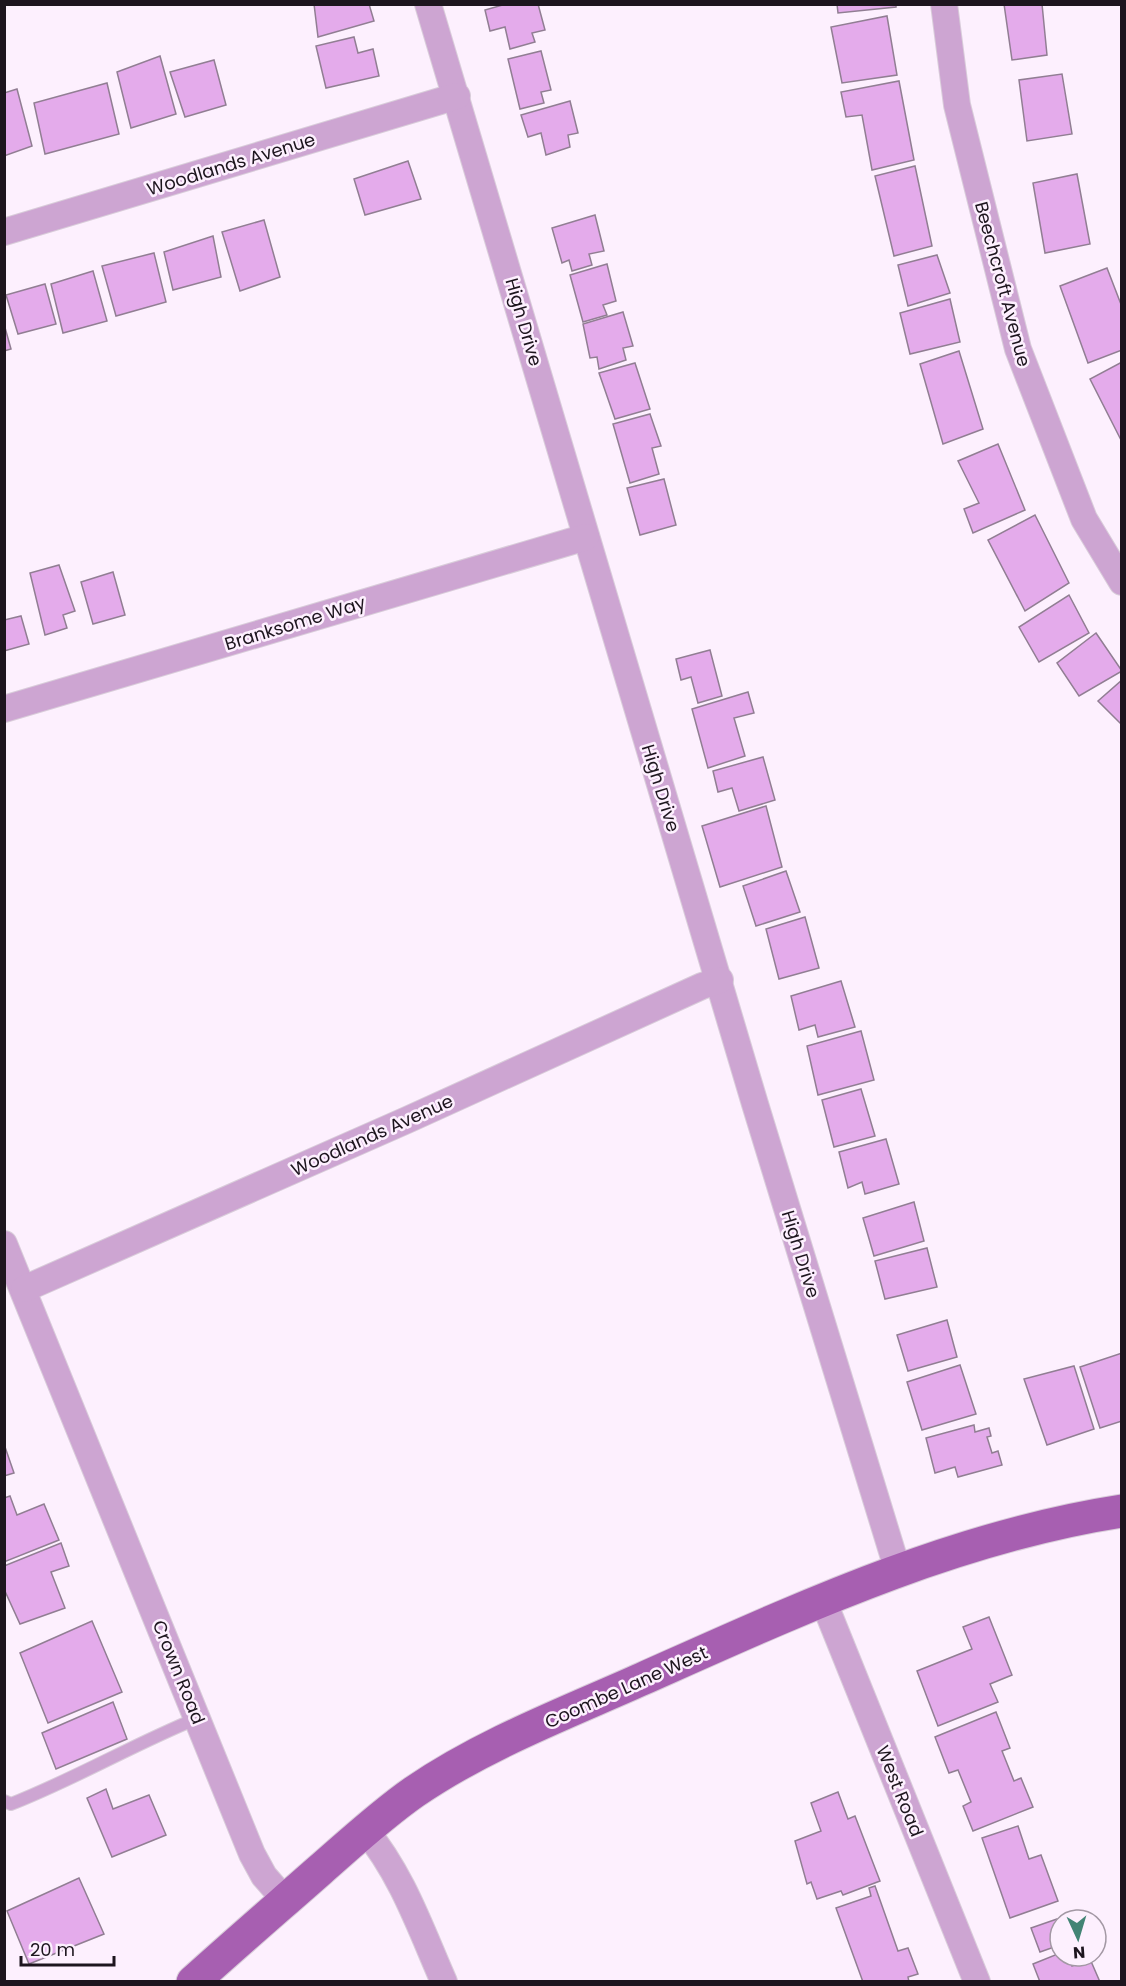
<svg xmlns="http://www.w3.org/2000/svg" width="1126" height="1986" font-family="Poppins,sans-serif">
  <style>
    .building { fill: #e4abeb; stroke: #917e93; stroke-width: 1.5 }
    .lines { fill: none; stroke-linecap: round; stroke-linejoin: round }
    .service-casing { stroke: #d9cdda; stroke-width: 14 }
    .minor-casing { stroke: #d9cdda; stroke-width: 28 }
    .primary-casing { stroke: #d9cdda; stroke-width: 35 }
    .service { stroke: #cda5d2; stroke-width: 12 }
    .minor { stroke: #cda5d2; stroke-width: 26 }
    .primary { stroke: #a75fb1; stroke-width: 33 }
    .labels { text-anchor: middle; dominant-baseline: central; stroke-width: 5; stroke-linejoin: round; paint-order: stroke }
    .street-label { font-size: 18px; fill: #1d151e; stroke: #fdf0fe }
  </style>
  <rect width="100%" height="100%" fill="#fdf0fe"/>
  <g class="building">
    <path d="M314 4H369L374 21 318 37Z"/>
    <path d="M506 4H538L545 30 532 33 535 42 510 49 505 27 490 31 485 10Z"/>
    <path d="M837 4H896V7L838 13Z"/>
    <path d="M1004 4H1042L1047 55 1012 60Z"/>
    <path d="M887 16 897 75 842 83 831 27Z"/>
    <path d="M354 37 358 53 373 49 379 76 326 88 316 46Z"/>
    <path d="M541 51 551 90 541 92 544 103 520 109 508 59Z"/>
    <path d="M160 56 176 114 131 128 117 72Z"/>
    <path d="M214 60 226 105 185 117 170 72Z"/>
    <path d="M1062 74 1072 134 1027 141 1019 80Z"/>
    <path d="M899 81 914 160 872 170 862 115 846 117 841 92Z"/>
    <path d="M107 83 119 134 45 154 34 103Z"/>
    <path d="M17 89 32 146 4 156V93Z"/>
    <path d="M570 101 578 133 568 135 570 147 546 155 541 133 528 137 521 115Z"/>
    <path d="M408 161 421 199 365 215 354 179Z"/>
    <path d="M915 166 932 246 894 256 875 176Z"/>
    <path d="M1077 174 1090 244 1045 253 1033 183Z"/>
    <path d="M595 215 604 251 589 254 592 265 572 271 569 260 562 263 552 228Z"/>
    <path d="M264 220 280 277 240 291 222 232Z"/>
    <path d="M213 236 221 277 173 290 164 252Z"/>
    <path d="M154 253 166 302 116 316 102 266Z"/>
    <path d="M937 255 950 293 908 306 898 265Z"/>
    <path d="M607 264 616 301 603 305 607 315 583 322 570 275Z"/>
    <path d="M1107 268 1122 307V350L1088 363 1060 286Z"/>
    <path d="M93 271 107 321 63 333 51 284Z"/>
    <path d="M45 284 56 324 18 334 6 295Z"/>
    <path d="M950 299 960 342 910 354 900 313Z"/>
    <path d="M623 312 633 346 623 348 626 360 599 369 597 357 590 358 583 324Z"/>
    <path d="M4 324 11 349 4 351Z"/>
    <path d="M959 351 983 429 943 444 920 364Z"/>
    <path d="M1122 362V442L1090 379Z"/>
    <path d="M635 363 650 409 615 419 599 373Z"/>
    <path d="M650 414 661 446 652 448 659 474 630 483 613 424Z"/>
    <path d="M998 444 1025 510 973 533 964 509 979 503 958 461Z"/>
    <path d="M664 479 676 525 640 535 627 488Z"/>
    <path d="M1035 515 1069 583 1025 611 988 540Z"/>
    <path d="M59 565 75 611 63 615 67 628 45 635 30 573Z"/>
    <path d="M113 572 125 615 93 624 81 582Z"/>
    <path d="M1069 595 1089 633 1039 662 1019 627Z"/>
    <path d="M21 616 29 644 4 651V620Z"/>
    <path d="M1096 633 1122 671 1079 696 1057 663Z"/>
    <path d="M710 650 722 696 698 703 691 677 681 680 676 659Z"/>
    <path d="M1122 680V725L1098 701Z"/>
    <path d="M748 692 754 713 734 718 745 756 708 768 692 709Z"/>
    <path d="M763 757 775 800 739 811 732 788 718 792 713 771Z"/>
    <path d="M766 806 782 867 720 887 702 826Z"/>
    <path d="M786 871 800 912 756 926 743 886Z"/>
    <path d="M805 917 819 968 779 979 766 929Z"/>
    <path d="M841 981 855 1027 818 1037 815 1025 799 1030 791 996Z"/>
    <path d="M861 1031 874 1080 818 1095 807 1046Z"/>
    <path d="M861 1089 875 1136 834 1147 822 1100Z"/>
    <path d="M886 1139 899 1184 865 1194 862 1182 848 1188 839 1152Z"/>
    <path d="M914 1202 924 1241 874 1256 863 1218Z"/>
    <path d="M927 1248 937 1287 885 1299 875 1261Z"/>
    <path d="M947 1320 957 1357 908 1371 897 1335Z"/>
    <path d="M1122 1353V1421L1100 1428 1080 1367Z"/>
    <path d="M960 1365 976 1414 922 1430 907 1382Z"/>
    <path d="M1074 1366 1094 1429 1047 1445 1024 1379Z"/>
    <path d="M974 1425 975 1432 989 1428 991 1436 987 1437 992 1453 998 1451 1002 1465 958 1477 955 1467 935 1473 926 1438Z"/>
    <path d="M4 1444 14 1473 4 1476Z"/>
    <path d="M10 1496 17 1515 44 1504 59 1540 4 1562V1498Z"/>
    <path d="M61 1543 69 1566 51 1572 65 1608 20 1624 4 1589V1566Z"/>
    <path d="M989 1617 1012 1675 990 1684 998 1702 938 1726 917 1671 972 1649 963 1627Z"/>
    <path d="M92 1621 122 1692 48 1723 20 1653Z"/>
    <path d="M113 1702 127 1739 56 1769 42 1733Z"/>
    <path d="M996 1712 1010 1748 1002 1751 1014 1781 1021 1778 1033 1807 973 1831 963 1806 971 1802 958 1770 949 1773 935 1737Z"/>
    <path d="M106 1789 113 1809 149 1795 166 1835 112 1857 87 1798Z"/>
    <path d="M838 1792 848 1819 855 1816 880 1881 843 1895 841 1891 817 1899 811 1882 807 1884 795 1841 821 1831 811 1803Z"/>
    <path d="M1018 1826 1029 1859 1041 1855 1058 1901 1010 1918 982 1838Z"/>
    <path d="M79 1878 104 1934 29 1964 7 1911Z"/>
    <path d="M875 1886 898 1951 908 1948 918 1974 908 1977 909 1982H863L836 1908 871 1896 869 1888Z"/>
    <path d="M1057 1919 1060 1927V1945L1040 1952 1031 1928Z"/>
    <path d="M1060 1953V1956H1068L1072 1966 1090 1959 1100 1982H1040L1033 1964Z"/>
  </g>
  <g class="lines">
    <defs>
      <path id="service" d="M4 1801 11 1804C75 1779 134 1744 198 1718"/>
      <g id="minor">
        <path d="M428 4 755 1104 898 1571"/>
        <path d="M944 4 957 105 1018 349 1084 519 1122 582"/>
        <path d="M4 232 457 96"/>
        <path d="M4 709 586 537"/>
        <path d="M4 1244 252 1854 264 1876 285 1900"/>
        <path d="M24 1289 407 1120 702 986 720 980"/>
        <path d="M823 1600 977 1982"/>
        <path d="M365 1830C402 1874 421 1930 444 1982"/>
      </g>
      <path id="primary" d="M193 1982C235 1944 278 1907 320 1870 351 1843 381 1815 414 1792 484 1744 566 1713 642 1679 797 1610 953 1537 1122 1511"/>
    </defs>
    <use href="#service" class="service-casing"/>
    <use href="#minor" class="minor-casing"/>
    <use href="#primary" class="primary-casing"/>
    <use href="#service" class="service"/>
    <use href="#minor" class="minor"/>
    <use href="#primary" class="primary"/>
  </g>
  <g class="labels">
    <g class="street-label">
      <text transform="translate(231 164) rotate(-17)">Woodlands Avenue</text>
      <text transform="translate(1003 284) rotate(75)">Beechcroft Avenue</text>
      <text transform="translate(524 322) rotate(74)">High Drive</text>
      <text transform="translate(295 623) rotate(-17)">Branksome Way</text>
      <text transform="translate(661 788) rotate(73)">High Drive</text>
      <text transform="translate(372 1135) rotate(-24)">Woodlands Avenue</text>
      <text transform="translate(801 1254) rotate(73)">High Drive</text>
      <text transform="translate(179 1672) rotate(68)">Crown Road</text>
      <text transform="translate(626 1687) rotate(-24)">Coombe Lane West</text>
      <text transform="translate(900 1791) rotate(68)">West Road</text>
    </g>
  </g>
  <rect width="1126" height="1986" fill="none" stroke="#1d151e" stroke-width="12"/>
  <g transform="translate(1078 1938) rotate(176)"><circle r="28" fill="#fdf0fe" stroke="#a398a4" stroke-width="1.5"/>
  <path d="M0-4.5L10 22L0 15L-10 22Z" fill="#428474"/>
  <text y="-9" font-size="16" font-weight="bold" text-anchor="middle" fill="#1d151e">N</text>
  </g>
  <path d="M21 1956v9h93v-9" fill="none" stroke="#1d151e" stroke-width="3"/>
  <text x="30" y="1956" font-size="18" fill="#1d151e" stroke="#fdf0fe" stroke-width="4.5" paint-order="stroke">20 m</text>
</svg>
